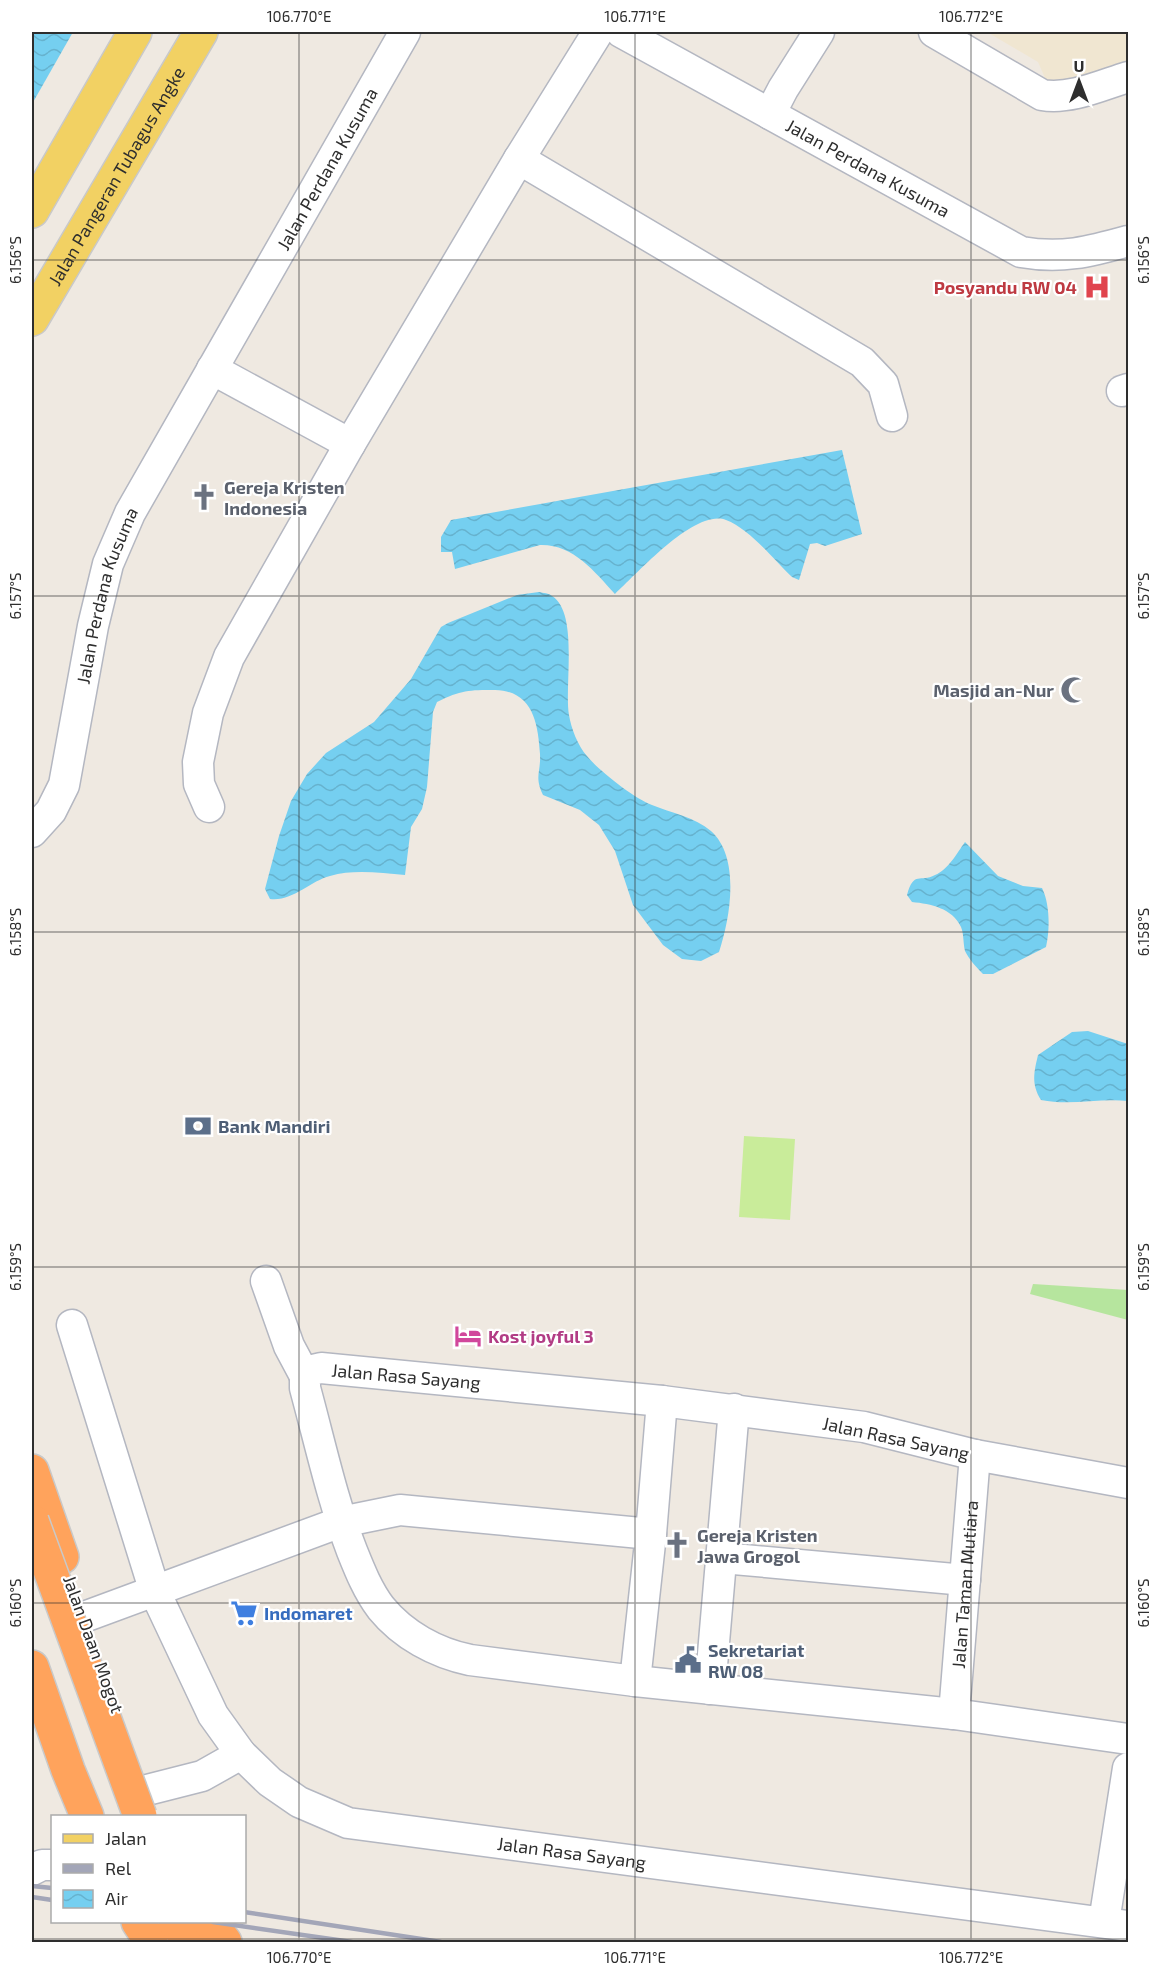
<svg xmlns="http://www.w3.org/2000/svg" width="1160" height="1974" font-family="'Exo 2',sans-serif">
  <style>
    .education { fill: #f0e6d1 }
    .park { fill: #b6e59e }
    .pitch { fill: #c9ec9a }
    .water { fill: url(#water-waves) }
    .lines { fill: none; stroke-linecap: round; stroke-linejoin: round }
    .minor-casing { stroke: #b4b7c1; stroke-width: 33 }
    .major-casing { stroke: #c9c9c9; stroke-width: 36 }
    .highway-casing { stroke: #c9c9c9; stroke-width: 36 }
    .minor { stroke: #fff; stroke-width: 30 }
    .major { stroke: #f2d163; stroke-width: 33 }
    .highway { stroke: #ffa35c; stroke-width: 33 }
    .rail { stroke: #a3a6b8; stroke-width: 4.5 }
    .highway-bridge-casing { stroke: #c9c9c9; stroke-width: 36; stroke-linecap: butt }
    .highway-bridge { stroke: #ffa35c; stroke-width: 33 }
    .ticks { fill: none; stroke: #2e2e2e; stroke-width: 1.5; stroke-opacity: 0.45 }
    .labels { text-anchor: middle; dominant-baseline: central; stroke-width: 4.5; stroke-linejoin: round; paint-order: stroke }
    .street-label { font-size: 18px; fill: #2e2e2e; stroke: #fff }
    .health-label { font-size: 18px; font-weight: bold; fill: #be3a42; stroke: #fff; text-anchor: end }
    .worship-label { font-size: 18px; font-weight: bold; fill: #5b616d; stroke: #fff; text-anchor: start }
    .service-label { font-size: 18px; font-weight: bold; fill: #4e5e75; stroke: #fff; text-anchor: start }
    .hotel-label { font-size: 18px; font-weight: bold; fill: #b23c85; stroke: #fff; text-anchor: start }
    .shop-label { font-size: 18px; font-weight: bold; fill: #366cbe; stroke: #fff; text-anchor: start }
    .neatline { fill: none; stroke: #2e2e2e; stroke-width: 2 }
    .ticks-label { font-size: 15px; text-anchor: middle; fill: #2e2e2e }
  </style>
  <defs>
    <pattern id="water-waves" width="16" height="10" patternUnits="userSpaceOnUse" patternTransform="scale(1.5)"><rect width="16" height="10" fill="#75cff0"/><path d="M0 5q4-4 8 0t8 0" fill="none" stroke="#66b2ce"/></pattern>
  </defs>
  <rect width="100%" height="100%" fill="#efe9e1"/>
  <path class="education" d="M987 32H1128V63L1049 87 1038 62Z"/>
  <path class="park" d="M1033 1284 1128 1290V1320L1030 1294Z"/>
  <path class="pitch" d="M744 1136 795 1139 790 1220 739 1217Z"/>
  <g class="water">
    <path d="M32 32H73L32 104Z"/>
    <path d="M842 450 862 534 825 546 817 543 810 544 799 580 792 577C774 560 750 529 726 520 695 508 637 574 615 594 594 571 573 544 540 545L455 569 452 552H441V537L451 520Z"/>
    <path d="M539 592C543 593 549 593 552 596 579 613 564 686 569 715 571 728 578 746 587 756 598 770 635 799 652 805 671 813 695 817 711 831 741 858 730 919 719 952L701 961 682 959 663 945 633 905 615 851 599 825 580 810 543 795C534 776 541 773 540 754 538 723 533 691 495 690 469 690 461 690 437 702L433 712 427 787 422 809 411 827 405 875C380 873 354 869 330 876 310 881 292 902 270 899L265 889 279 836 291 801 307 774 326 753 374 722 411 679 441 627 448 623 517 595Z"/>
    <path d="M965 842 998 876 1023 886 1042 888C1050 904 1050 930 1046 947L993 974H983C976 967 969 959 965 951 963 943 964 934 961 927 952 908 931 904 912 902L907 895C914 870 920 883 935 875 948 870 957 853 965 842Z"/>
    <path d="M1088 1031 1128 1044V1101C1099 1098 1070 1106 1041 1100 1031 1084 1034 1072 1038 1055L1072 1032Z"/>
  </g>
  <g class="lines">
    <defs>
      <g id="minor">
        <path id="s1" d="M621 32 1021 252C1061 259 1089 252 1128 241"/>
        <path d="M934 32 1042 95C1070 100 1102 85 1128 77"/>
        <path d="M770 114 783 89 819 32"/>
        <path d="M519 159 862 362 883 384 892 416"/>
        <path d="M212 369 350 444"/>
        <path d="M1122 391 1128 389"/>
        <path d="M209 807 199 784 198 762 208 713 229 657 350 444 519 159 598 32"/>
        <path id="s2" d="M32 832 51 811 64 785 93 626 108 564 130 513 405 32"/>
        <path d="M266 1281 289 1346 305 1376"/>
        <path id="s3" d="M72 1325 155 1592 213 1715 241 1754 270 1782 299 1802 348 1823 1128 1926"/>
        <path d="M1128 1483 975 1455 864 1427 662 1401 321 1368 308 1371 305 1376V1388C320 1443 332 1499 352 1551 360 1571 368 1591 381 1608 403 1635 436 1653 470 1660L635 1681 954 1714 1128 1739"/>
        <path d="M722 1558 965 1580"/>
        <path d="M84 1617 341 1522 400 1510 651 1534"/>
        <path d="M635 1681 651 1534 662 1401"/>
        <path d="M710 1689 734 1409"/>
        <path id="s4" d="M954 1714 975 1455"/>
        <path d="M147 1790 202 1776 241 1754"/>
        <path d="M32 1870 42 1865H52"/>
        <path d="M1104 1922 1128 1768"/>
      </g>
      <g id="major">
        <path d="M32 211 135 32"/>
        <path id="s5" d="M32 319 201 32"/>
      </g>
      <g id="highway">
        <path d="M32 1471 62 1557"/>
        <path d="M32 1667 68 1770 87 1816"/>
        <path d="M138 1922 151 1942"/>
        <path d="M175 1922 190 1942"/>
        <path d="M210 1922 225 1942"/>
      </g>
    </defs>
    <use href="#minor" class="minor-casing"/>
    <use href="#major" class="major-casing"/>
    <use href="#highway" class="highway-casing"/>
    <use href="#minor" class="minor"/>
    <use href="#major" class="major"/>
    <use href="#highway" class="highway"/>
    <g class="rail">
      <path d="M32 1886 52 1888"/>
      <path d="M32 1897 52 1900"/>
      <path d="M244 1912 441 1942"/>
      <path d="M213 1922 352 1942"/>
    </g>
    <defs>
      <path id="highway-bridge" d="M32 1521 140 1816"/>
    </defs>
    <use href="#highway-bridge" class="highway-bridge-casing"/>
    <use href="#highway-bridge" class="highway-bridge"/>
  </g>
  <path class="ticks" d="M299 32V1942M635 32V1942M971 32V1942M32 260H1128M32 596H1128M32 932H1128M32 1267H1128M32 1603H1128M32 1939H1128"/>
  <defs>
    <symbol id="hospital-bare" viewBox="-9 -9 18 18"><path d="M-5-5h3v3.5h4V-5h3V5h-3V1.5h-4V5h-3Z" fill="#e0444e" stroke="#fff" stroke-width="2.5" paint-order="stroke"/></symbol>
    <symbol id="church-bare" viewBox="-9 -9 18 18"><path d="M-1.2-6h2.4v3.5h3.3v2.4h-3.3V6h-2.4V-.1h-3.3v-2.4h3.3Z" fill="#6b7280" stroke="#fff" stroke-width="2.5" paint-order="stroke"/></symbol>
    <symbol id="mosque-bare" viewBox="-9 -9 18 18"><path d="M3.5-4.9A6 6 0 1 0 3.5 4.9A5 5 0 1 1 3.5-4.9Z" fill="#6b7280" stroke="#fff" stroke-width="2.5" paint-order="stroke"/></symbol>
    <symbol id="bank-bare" viewBox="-9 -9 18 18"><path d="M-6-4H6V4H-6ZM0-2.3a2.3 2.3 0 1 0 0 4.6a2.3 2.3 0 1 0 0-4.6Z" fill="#5c6f8a" stroke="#fff" stroke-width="2.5" paint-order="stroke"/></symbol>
    <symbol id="hotel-bare" viewBox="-9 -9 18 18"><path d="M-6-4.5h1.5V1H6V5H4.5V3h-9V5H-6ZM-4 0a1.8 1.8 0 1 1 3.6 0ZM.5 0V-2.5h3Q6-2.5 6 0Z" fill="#d1479c" stroke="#fff" stroke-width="2.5" paint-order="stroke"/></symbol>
    <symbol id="supermarket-bare" viewBox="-9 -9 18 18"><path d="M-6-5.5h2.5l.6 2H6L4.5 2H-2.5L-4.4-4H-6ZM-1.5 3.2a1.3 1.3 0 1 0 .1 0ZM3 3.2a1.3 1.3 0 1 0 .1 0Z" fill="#3f7fe0" stroke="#fff" stroke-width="2.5" paint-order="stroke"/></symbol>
    <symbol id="civic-bare" viewBox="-9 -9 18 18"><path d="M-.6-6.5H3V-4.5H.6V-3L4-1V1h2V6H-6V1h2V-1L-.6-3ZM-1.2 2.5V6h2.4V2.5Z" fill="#5c6f8a" stroke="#fff" stroke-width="2.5" paint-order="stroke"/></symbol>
  </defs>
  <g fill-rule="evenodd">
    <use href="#hospital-bare" x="1078" y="268" width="38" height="38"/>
    <use href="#church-bare" x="185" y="478" width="38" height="38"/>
    <use href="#mosque-bare" x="1055" y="671" width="38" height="38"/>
    <use href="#bank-bare" x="179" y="1107" width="38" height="38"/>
    <use href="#hotel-bare" x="449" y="1317" width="38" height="38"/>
    <use href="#church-bare" x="658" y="1526" width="38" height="38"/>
    <use href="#supermarket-bare" x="225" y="1594" width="38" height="38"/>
    <use href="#civic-bare" x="669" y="1641" width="38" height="38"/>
  </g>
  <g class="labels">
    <g class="street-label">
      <text stroke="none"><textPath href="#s2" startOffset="735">Jalan Perdana Kusuma</textPath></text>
      <text stroke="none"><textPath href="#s1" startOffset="282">Jalan Perdana Kusuma</textPath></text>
      <text stroke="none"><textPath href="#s5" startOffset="166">Jalan Pangeran Tubagus Angke</textPath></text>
      <text stroke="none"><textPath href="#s2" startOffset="252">Jalan Perdana Kusuma</textPath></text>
      <text transform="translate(406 1376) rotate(5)">Jalan Rasa Sayang</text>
      <text transform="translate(896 1438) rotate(12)">Jalan Rasa Sayang</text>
      <text stroke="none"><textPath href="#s4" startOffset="130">Jalan Taman Mutiara</textPath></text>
      <text transform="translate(94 1644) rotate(70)">Jalan Daan Mogot</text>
      <text stroke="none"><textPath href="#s3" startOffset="818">Jalan Rasa Sayang</textPath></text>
    </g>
    <g class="health-label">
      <text x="1077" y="287">Posyandu RW 04</text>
    </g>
    <g class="worship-label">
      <text x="224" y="487">Gereja Kristen<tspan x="224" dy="21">Indonesia</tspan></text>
      <text x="1054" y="690" text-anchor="end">Masjid an-Nur</text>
      <text x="697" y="1535">Gereja Kristen<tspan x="697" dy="21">Jawa Grogol</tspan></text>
    </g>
    <g class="service-label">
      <text x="218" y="1126">Bank Mandiri</text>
      <text x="708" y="1650">Sekretariat<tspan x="708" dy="21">RW 08</tspan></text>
    </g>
    <g class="hotel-label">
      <text x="488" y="1336">Kost joyful 3</text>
    </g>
    <g class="shop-label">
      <text x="264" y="1613">Indomaret</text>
    </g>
  </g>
  <rect width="1160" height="1974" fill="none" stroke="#ffffff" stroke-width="66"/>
  <rect x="51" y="1815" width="195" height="108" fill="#ffffff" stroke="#ababab" stroke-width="1.5"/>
  <rect x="63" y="1834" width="30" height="9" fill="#f2d163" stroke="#ababab" stroke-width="1.5"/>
  <text x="105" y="1845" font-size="18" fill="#2e2e2e">Jalan</text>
  <rect x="63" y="1864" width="30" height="9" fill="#a3a6b8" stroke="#ababab" stroke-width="1.5"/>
  <text x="105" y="1875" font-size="18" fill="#2e2e2e">Rel</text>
  <rect x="63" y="1890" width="30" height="18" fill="url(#water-waves)" stroke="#ababab" stroke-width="1.5"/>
  <text x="105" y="1905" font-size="18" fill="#2e2e2e">Air</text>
  <g transform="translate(1079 81)" stroke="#ffffff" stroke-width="4.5" paint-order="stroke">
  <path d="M0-4.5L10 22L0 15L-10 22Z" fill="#2e2e2e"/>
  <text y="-9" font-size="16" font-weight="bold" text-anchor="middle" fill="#2e2e2e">U</text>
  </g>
  <rect x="33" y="33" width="1094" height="1908" class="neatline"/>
  <g class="ticks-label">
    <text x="299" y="22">106.770°E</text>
    <text x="635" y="22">106.771°E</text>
    <text x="971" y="22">106.772°E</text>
    <text transform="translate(16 260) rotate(-90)" y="5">6.156°S</text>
    <text transform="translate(1144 260) rotate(-90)" y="5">6.156°S</text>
    <text transform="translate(16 596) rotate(-90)" y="5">6.157°S</text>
    <text transform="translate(1144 596) rotate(-90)" y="5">6.157°S</text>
    <text transform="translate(16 932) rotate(-90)" y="5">6.158°S</text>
    <text transform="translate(1144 932) rotate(-90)" y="5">6.158°S</text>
    <text transform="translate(16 1267) rotate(-90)" y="5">6.159°S</text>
    <text transform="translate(1144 1267) rotate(-90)" y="5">6.159°S</text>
    <text transform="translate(16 1603) rotate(-90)" y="5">6.160°S</text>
    <text transform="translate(1144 1603) rotate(-90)" y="5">6.160°S</text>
    <text x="299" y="1963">106.770°E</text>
    <text x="635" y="1963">106.771°E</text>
    <text x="971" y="1963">106.772°E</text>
  </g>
</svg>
